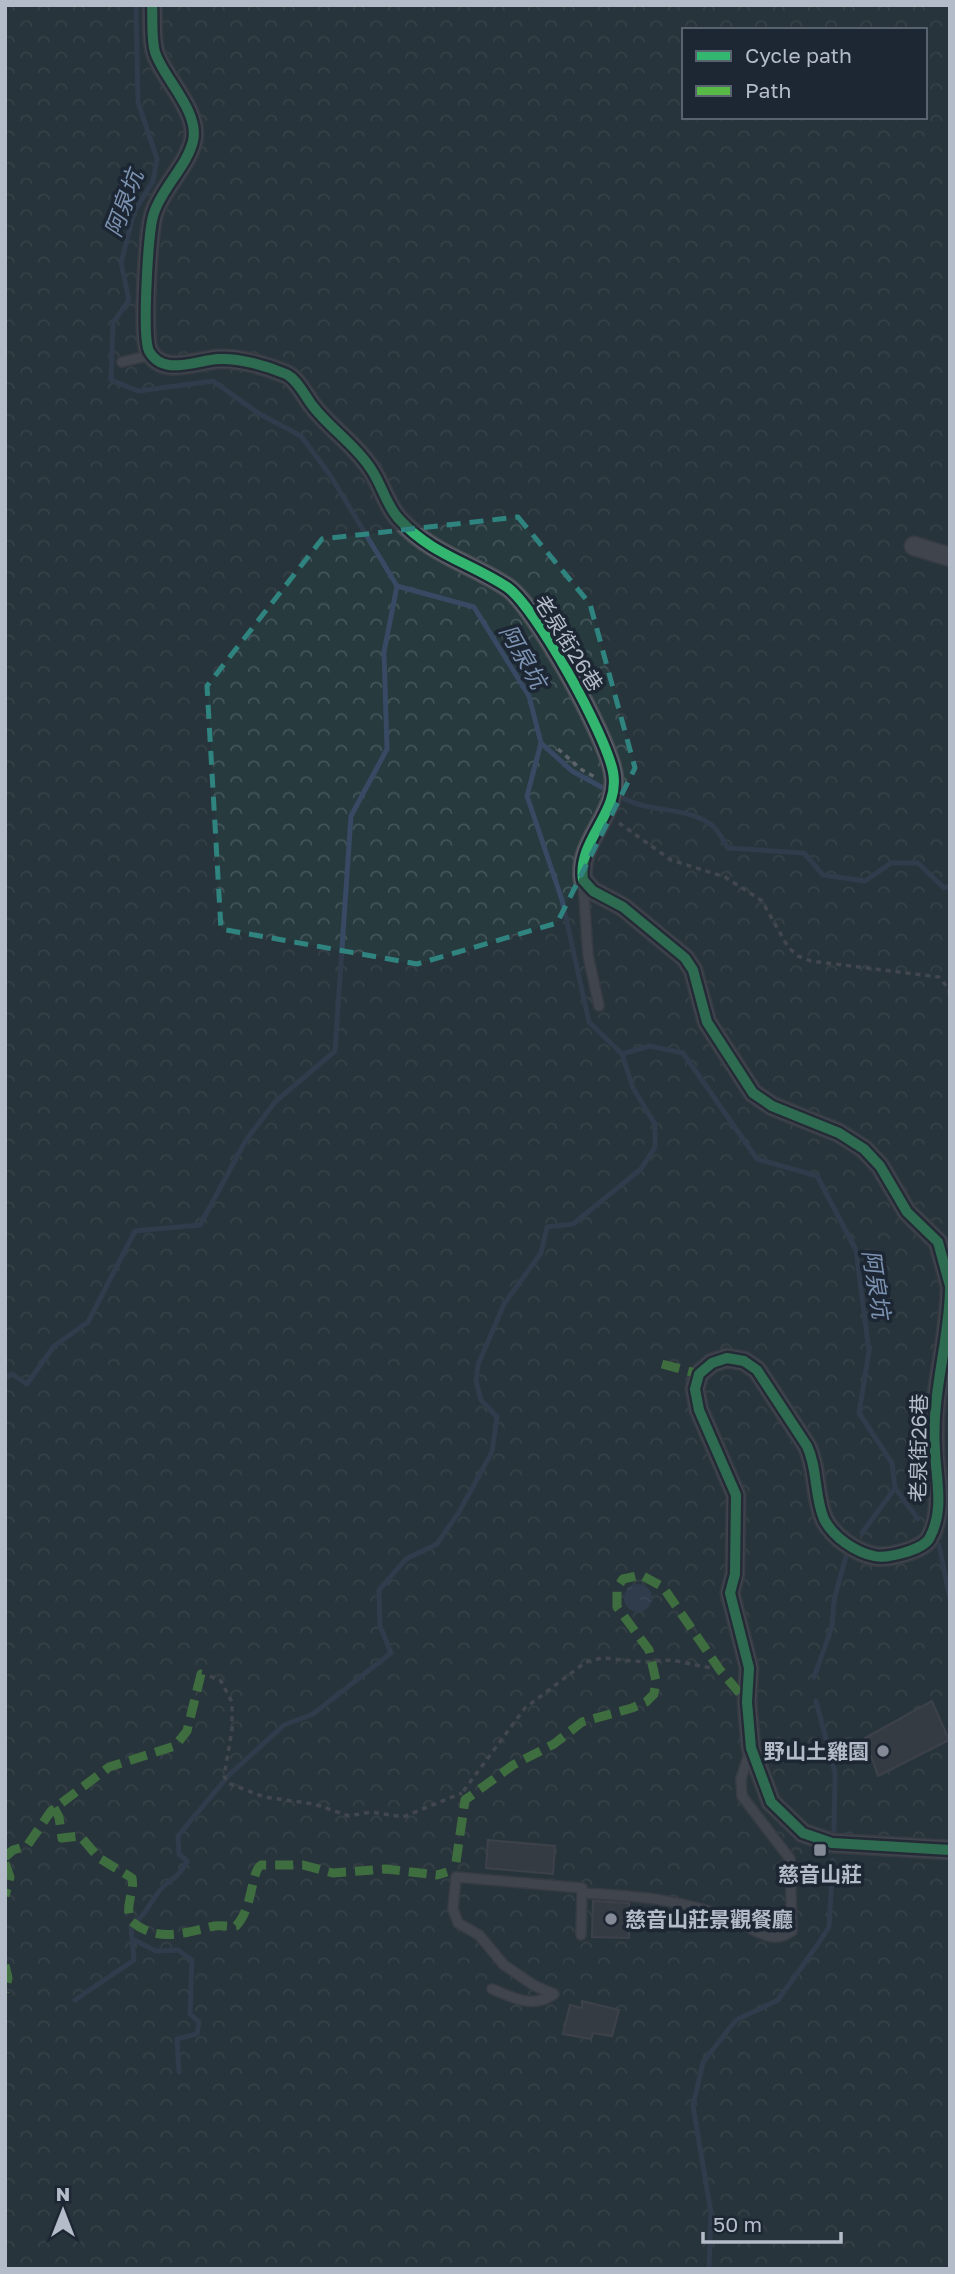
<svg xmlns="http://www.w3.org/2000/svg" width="955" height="2274" font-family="'Golos Text','Noto Sans TC',sans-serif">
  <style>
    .forest { fill: url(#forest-crowns); fill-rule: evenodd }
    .water { fill: url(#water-ripples) }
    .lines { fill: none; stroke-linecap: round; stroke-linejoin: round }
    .stream { stroke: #384963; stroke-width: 5 }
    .building { fill: #444950; stroke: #52575f; stroke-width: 2 }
    .lane-casing { stroke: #484c53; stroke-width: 12 }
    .street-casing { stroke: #484c53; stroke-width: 21 }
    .path { stroke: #5d636a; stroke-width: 3.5; stroke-dasharray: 5 5; stroke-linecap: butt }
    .lane { stroke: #5a5e66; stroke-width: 9 }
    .street { stroke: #5a5e66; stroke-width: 18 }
    .quiet { stroke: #58b947; stroke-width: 9; stroke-dasharray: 18 9; stroke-linecap: butt }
    .cycleway-casing { stroke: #1d2633; stroke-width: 15 }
    .cycleway { stroke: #33b770; stroke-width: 10 }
    .marked { fill: none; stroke: #308480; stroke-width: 5; stroke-dasharray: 14 9; stroke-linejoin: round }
    .poi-dot { fill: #848b96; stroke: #1d2633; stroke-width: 2.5 }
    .labels { text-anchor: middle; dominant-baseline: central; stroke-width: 7; stroke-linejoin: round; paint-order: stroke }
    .street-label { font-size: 21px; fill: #b4bcc9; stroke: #1d2633 }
    .poi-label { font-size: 21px; font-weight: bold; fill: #b4bcc9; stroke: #1d2633; text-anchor: end }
    .water-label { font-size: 23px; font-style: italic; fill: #7c92b1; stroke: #1d2633 }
  </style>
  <defs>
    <pattern id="forest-crowns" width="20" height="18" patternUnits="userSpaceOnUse" patternTransform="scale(1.75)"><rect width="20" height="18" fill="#273a3e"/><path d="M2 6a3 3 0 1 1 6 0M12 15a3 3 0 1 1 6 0" fill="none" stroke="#445559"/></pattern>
    <pattern id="water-ripples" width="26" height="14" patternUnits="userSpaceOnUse" patternTransform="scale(1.75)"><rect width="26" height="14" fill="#384963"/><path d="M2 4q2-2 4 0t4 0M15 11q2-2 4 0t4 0" fill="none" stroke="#526178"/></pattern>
  </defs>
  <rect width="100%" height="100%" fill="#2a3038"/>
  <path class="forest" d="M5 5H950V2269H5ZM684 30H925V117H684Z"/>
  <circle class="water" cx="638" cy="1598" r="14"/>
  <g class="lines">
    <g class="stream">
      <path d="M136 5 138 102 157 159 153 181 134 212 121 263 129 300 113 323 111 380 138 391 213 381 258 413 301 436 330 475 397 586 474 607 529 696 541 743 527 796 562 900 589 1022 622 1054 650 1046 683 1053 757 1159 817 1176 856 1250 869 1351 859 1413 892 1463 895 1488 918 1519"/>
      <path d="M541 743 572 771 605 789"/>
      <path d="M623 798C650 813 688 806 713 826 719 831 724 842 728 848L804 853 823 875 865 881 891 863H918L944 888 950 886"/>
      <path d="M5 1378 12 1374 27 1384 54 1346 88 1322 135 1231 200 1225 246 1140 275 1102 335 1051 351 816 387 749 384 652 397 586"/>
      <path d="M862 1533 895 1488"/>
      <path d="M939 1545 950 1599"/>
      <path d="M814 1677 832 1627 834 1600 846 1556"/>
      <path d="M816 1701 835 1773 834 1831"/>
      <path d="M75 2000 134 1960 132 1939"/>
      <path d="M179 2072 177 2039 197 2034 199 2022 190 2014 192 1960 178 1950 156 1951 132 1939 131 1926C146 1915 149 1904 160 1890 171 1877 176 1882 187 1861L179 1854 178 1836 229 1775 284 1725 313 1714 391 1653 380 1626 379 1590 406 1559 437 1544 459 1512 492 1452 497 1417 481 1400 476 1381 478 1365 504 1304 541 1253 547 1227 573 1224 641 1169 655 1147V1124L633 1088 622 1054"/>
      <path d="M709 2269 711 2213 693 2106 703 2062 736 2020 778 2000 818 1944 829 1927 833 1860"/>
    </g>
  </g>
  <g class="building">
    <path d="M932 1701 949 1740 878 1776 865 1738Z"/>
    <path d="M488 1840 555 1846 553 1874 486 1868Z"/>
    <path d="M593 1901 629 1903V1938L592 1937Z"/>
    <path d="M582 2001 619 2010 612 2036 593 2033 591 2039 563 2034 570 2005 582 2008Z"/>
  </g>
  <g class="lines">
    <defs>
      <g id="lane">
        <path d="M122 362 151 355"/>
        <path d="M583 881 588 955 599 1006"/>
        <path d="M581 1935 582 1893"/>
        <path d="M492 1989C514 1998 533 2009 554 1994L535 1986 504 1965 479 1935 458 1923 453 1909 456 1877 582 1888V1893C637 1896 681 1899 732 1919 753 1927 770 1947 792 1931L790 1859 742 1796 741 1779 750 1750"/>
      </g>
      <g id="street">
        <path d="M152 5C153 20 151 38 155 52 163 78 200 111 193 141 187 166 162 188 154 213 148 229 142 337 149 351 163 377 196 360 219 359 240 358 267 366 286 374 297 379 305 396 312 405 329 428 355 444 371 469 382 485 386 505 399 519 432 555 469 562 507 587 536 607 606 735 613 772 621 813 577 839 583 880L593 891 623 907 685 958 693 970 707 1022 753 1093 772 1106 839 1133 864 1149 880 1166 907 1212 938 1242 950 1286"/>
        <path d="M914 546 950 557"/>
        <path d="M950 1290C949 1343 931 1395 935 1450 936 1480 945 1511 929 1539 922 1550 887 1559 874 1556 855 1552 833 1537 824 1519 814 1496 818 1469 807 1446L757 1370 744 1361 727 1358 712 1363 699 1374 695 1389 699 1410 736 1495 735 1574 730 1593 749 1668 747 1702 751 1748 771 1802 803 1833 832 1843 950 1850"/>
      </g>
    </defs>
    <use href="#lane" class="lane-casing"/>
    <use href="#street" class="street-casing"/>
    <g class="path">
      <path d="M558 749 582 770 597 778"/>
      <path d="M619 823 671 860 725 877 762 901 788 947 798 956 811 961 939 977 949 989 950 1002"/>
      <path d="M210 1676 221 1681 232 1702V1730L224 1776 228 1783 264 1797 314 1804 349 1816 371 1812 403 1817 462 1793"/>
      <path d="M465 1800 462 1793 525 1708 586 1662 602 1658 645 1662 672 1660 720 1670"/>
    </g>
    <use href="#lane" class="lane"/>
    <use href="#street" class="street"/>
    <g class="quiet">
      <path d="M662 1364 699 1374"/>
      <path d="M54 1808 59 1817 62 1838 80 1836 99 1858 132 1878C135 1893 124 1905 131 1921 157 1943 185 1933 214 1926 222 1925 229 1927 236 1926 253 1909 251 1871 261 1865H303L333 1873 386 1869 437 1875 447 1872"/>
      <path d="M5 1857 13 1850 27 1846 51 1811 109 1767 175 1746 187 1731 201 1674 210 1676"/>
      <path d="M456 1862 465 1800 513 1765 554 1744 582 1722 632 1708 646 1702 654 1694 656 1681 649 1650 617 1607V1588L623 1579 641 1575 663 1587 720 1670 747 1702"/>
      <path d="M5 1863 10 1877 5 1896"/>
      <path d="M5 1965 8 1978 5 1992"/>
    </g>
    <defs>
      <g id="cycleway">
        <path d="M152 5C153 20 151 38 155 52 163 78 200 111 193 141 187 166 162 188 154 213 148 229 142 337 149 351 163 377 196 360 219 359 240 358 267 366 286 374 297 379 305 396 312 405 329 428 355 444 371 469 382 485 386 505 399 519 432 555 469 562 507 587 536 607 606 735 613 772 621 813 577 839 583 880L593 891 623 907 685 958 693 970 707 1022 753 1093 772 1106 839 1133 864 1149 880 1166 907 1212 938 1242 950 1286"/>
        <path d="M950 1290C949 1343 931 1395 935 1450 936 1480 945 1511 929 1539 922 1550 887 1559 874 1556 855 1552 833 1537 824 1519 814 1496 818 1469 807 1446L757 1370 744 1361 727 1358 712 1363 699 1374 695 1389 699 1410 736 1495 735 1574 730 1593 749 1668 747 1702 751 1748 771 1802 803 1833 832 1843 950 1850"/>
      </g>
    </defs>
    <use href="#cycleway" class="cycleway-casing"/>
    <use href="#cycleway" class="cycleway"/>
  </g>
  <path d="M0 0H955V2274H0ZM518 517 590 604 635 768 557 923 417 964 221 929 207 686 322 539Z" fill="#2a3038" fill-opacity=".55" fill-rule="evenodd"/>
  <path class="marked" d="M518 517 590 604 635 768 557 923 417 964 221 929 207 686 322 539Z"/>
  <g class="poi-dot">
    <circle cx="883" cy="1751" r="7"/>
    <rect x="813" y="1843" width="14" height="14" rx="3.5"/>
    <circle cx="611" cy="1919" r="7"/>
  </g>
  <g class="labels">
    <g class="street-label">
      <text transform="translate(569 643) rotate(58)">老泉街26巷</text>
      <text transform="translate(918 1448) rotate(-89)">老泉街26巷</text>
    </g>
    <g class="poi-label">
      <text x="869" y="1751">野山土雞園</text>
      <text x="820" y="1874" text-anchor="middle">慈音山莊</text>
      <text x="625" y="1919" text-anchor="start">慈音山莊景觀餐廳</text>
    </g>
    <g class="water-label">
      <text transform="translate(123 203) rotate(-70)">阿泉坑</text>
      <text transform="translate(524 656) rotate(60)">阿泉坑</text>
      <text transform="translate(877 1284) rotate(81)">阿泉坑</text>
    </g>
  </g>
  <rect width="955" height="2274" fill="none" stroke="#b4bcc9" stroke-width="14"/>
  <rect x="682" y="28" width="245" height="91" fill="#1d2633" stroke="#59626f" stroke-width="2"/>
  <rect x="696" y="51" width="35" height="10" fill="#33b770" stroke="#59626f" stroke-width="2"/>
  <text x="745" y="63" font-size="21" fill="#b4bcc9">Cycle path</text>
  <rect x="696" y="86" width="35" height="10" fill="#58b947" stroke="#59626f" stroke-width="2"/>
  <text x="745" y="98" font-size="21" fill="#b4bcc9">Path</text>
  <g transform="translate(63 2211)" stroke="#1d2633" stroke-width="5" paint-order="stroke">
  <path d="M0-5L12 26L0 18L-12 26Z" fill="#b4bcc9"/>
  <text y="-10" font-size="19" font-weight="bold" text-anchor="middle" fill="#b4bcc9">N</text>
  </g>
  <path d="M703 2232v10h138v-10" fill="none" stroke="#b4bcc9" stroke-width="3.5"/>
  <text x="713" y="2232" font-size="21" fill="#b4bcc9" stroke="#1d2633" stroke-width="5" paint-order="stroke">50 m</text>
</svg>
